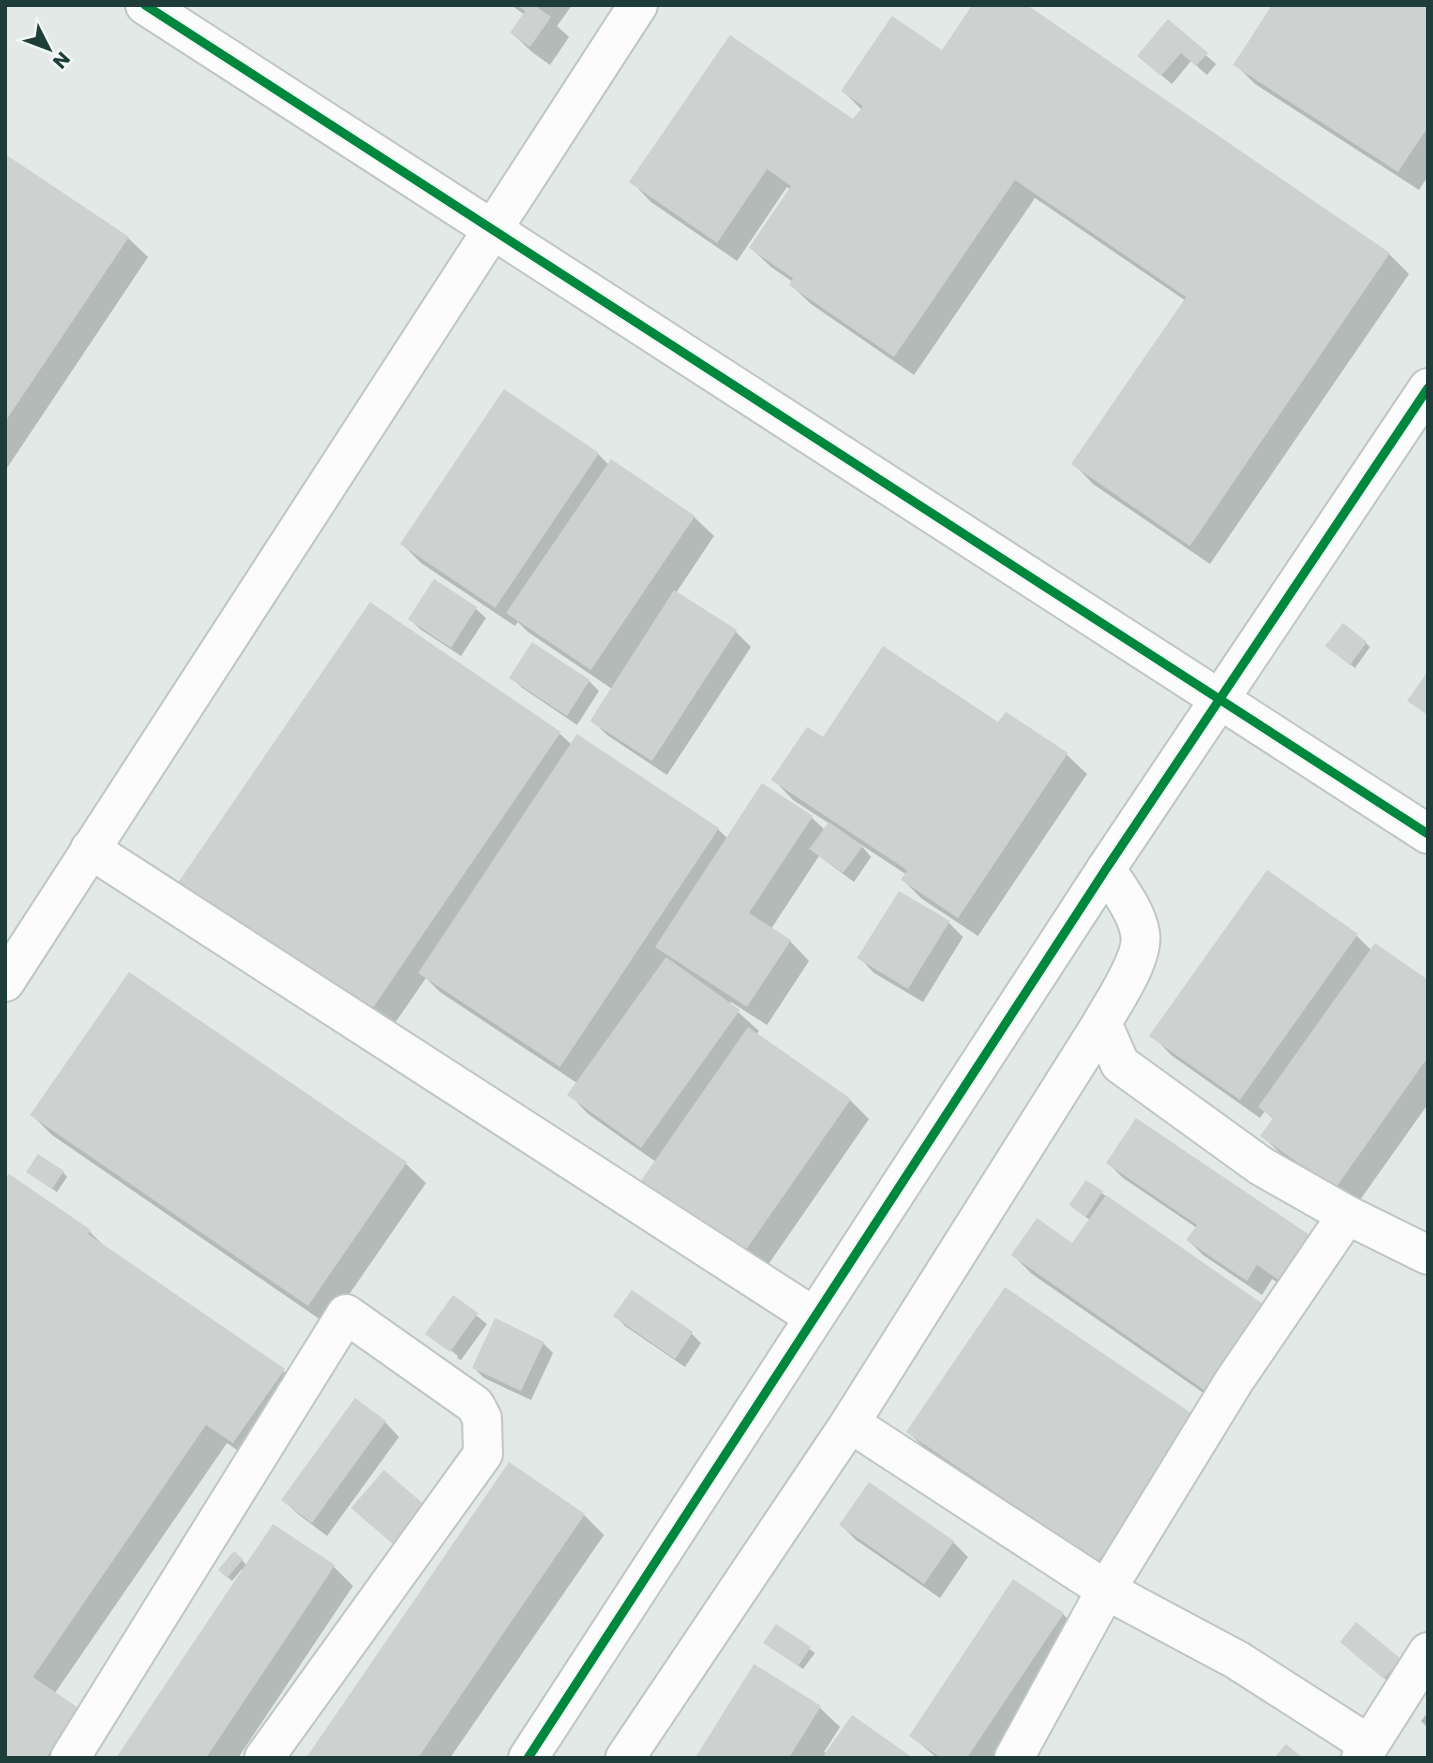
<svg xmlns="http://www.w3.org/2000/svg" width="1433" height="1763" font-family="Poppins,sans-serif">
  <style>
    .shadow { fill: #0003 }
    .building { fill: #cdd2d1 }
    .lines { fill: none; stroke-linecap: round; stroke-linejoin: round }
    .minor-casing { stroke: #bfc6c3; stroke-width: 42 }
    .minor { stroke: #fbfcfb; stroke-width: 38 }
    .cycleway-casing { stroke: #f0f8f5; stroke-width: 13 }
    .cycleway { stroke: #00873e; stroke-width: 9 }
  </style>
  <rect width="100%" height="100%" fill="#e2e9e6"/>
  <g class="shadow">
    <path d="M511 5H572L557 26 569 37 550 65 532 52 512 33 525 15Z"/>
    <path d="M1428 5V176L1419 190 1255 84 1235 64Z"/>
    <path d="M1168 22 1216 64 1207 75 1191 61 1172 84 1149 65Z"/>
    <path d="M942 52 1389 254 1409 274 1210 564 1093 484 1074 464 1186 301 1035 198 914 375 811 304 791 285 793 282 771 267 751 248 791 190 787 187 737 261 651 202 632 182 854 121 862 110 843 91Z"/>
    <path d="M5 156 128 238 148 257 5 471Z"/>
    <path d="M504 391 598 454 609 465 694 517 714 536 676 593 736 632 751 647 667 775 607 735 592 720 612 689 528 632 518 622 515 626 421 563 402 544Z"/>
    <path d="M435 582 476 609 486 618 461 656 420 629 410 619Z"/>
    <path d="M371 605 560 734 572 745 578 736 718 829 728 839 812 818 825 830 830 824 793 800 774 780 824 739 999 724 1006 714 1067 755 1087 774 978 936 922 899 903 880 907 875 860 844 871 857 854 882 819 856 771 929 790 941 809 961 767 1025 731 1002 729 1004 759 1031 756 1035 850 1100 869 1119 761 1275 656 1162 588 1114 569 1094 577 1083 440 992 426 978 384 1039 195 910Z"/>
    <path d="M1366 643 1370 647 1355 668 1332 650Z"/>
    <path d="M533 644 589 681 599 691 577 725 521 687 511 677Z"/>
    <path d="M949 923 963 937 923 1002 874 973 860 958Z"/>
    <path d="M1357 936 1371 950 1428 982V1104L1355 1207 1282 1155 1262 1136 1274 1120 1265 1111 1260 1118 1171 1055 1152 1035Z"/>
    <path d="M130 974 406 1164 426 1183 328 1325 52 1135 32 1115Z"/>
    <path d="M1137 1120 1302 1298 1272 1279 1262 1295 1203 1255 1188 1240 1197 1228 1123 1178 1108 1163Z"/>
    <path d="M63 1172 67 1177 57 1192 33 1176Z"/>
    <path d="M1087 1182 1107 1197 1228 1410 1032 1274 1013 1255 1072 1245 1090 1220 1076 1210Z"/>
    <path d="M5 1183 89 1231 109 1251 283 1371 303 1390 254 1462 227 1443 55 1693 79 1758H5Z"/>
    <path d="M453 1297 487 1324 461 1360 457 1358 458 1356 436 1339V1342L428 1334Z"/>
    <path d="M616 1316 692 1334 701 1343 685 1367 625 1326Z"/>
    <path d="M543 1343 553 1353 531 1400 484 1378 474 1368Z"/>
    <path d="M385 1422 399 1437 327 1536 298 1514 283 1500Z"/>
    <path d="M908 1432 1215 1438 1118 1581 928 1451Z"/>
    <path d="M510 1464 584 1515 604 1535 450 1758H308Z"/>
    <path d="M841 1525 953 1542 968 1557 940 1598 856 1540Z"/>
    <path d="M274 1526 334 1567 353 1586 238 1758H118L244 1570 242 1569 232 1581 224 1574 242 1560 247 1566Z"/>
    <path d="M1063 1614 1077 1629 992 1758H937L911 1736Z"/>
    <path d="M776 1626 815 1653 803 1669 765 1643Z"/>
    <path d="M1351 1651 1400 1660 1409 1670 1395 1687Z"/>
    <path d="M755 1666 820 1708 840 1727 824 1752 827 1753 910 1758H697Z"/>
    <path d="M1428 1712V1728L1421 1721Z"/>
  </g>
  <g class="building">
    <path d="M517 5H539L537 7 551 17 530 47 510 33 525 11Z"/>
    <path d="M972 5H1027L1390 253 1190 546 1071 464 1186 297 1015 180 894 357 789 285 793 278 749 248 791 186 767 169 717 243 629 182 730 35 853 119 863 106 841 91 892 16 942 50Z"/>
    <path d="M1272 5H1428V127L1398 172 1233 65Z"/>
    <path d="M1168 19 1208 53 1196 66 1181 53 1161 76 1137 56Z"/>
    <path d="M5 154 129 237 5 422Z"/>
    <path d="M504 389 599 453 495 608 400 544Z"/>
    <path d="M611 459 695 516 591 670 506 613Z"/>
    <path d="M434 579 477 607 451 648 408 619Z"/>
    <path d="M674 590 737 630 652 761 590 721Z"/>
    <path d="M370 602 561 732 364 1021 173 890Z"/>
    <path d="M1343 623 1367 642 1350 665 1325 646Z"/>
    <path d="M532 642 590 680 567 716 509 678Z"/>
    <path d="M883 646 998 722 1006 712 1068 753 958 918 901 880 907 870 771 780 807 727 823 737Z"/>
    <path d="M1428 671V715L1407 701Z"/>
    <path d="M577 734 719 828 560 1067 418 973Z"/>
    <path d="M762 783 813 816 749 913 791 940 747 1007 655 947Z"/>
    <path d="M829 822 863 846 843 873 809 849Z"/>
    <path d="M1267 870 1358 934 1240 1100 1149 1036Z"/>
    <path d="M899 891 950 921 908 989 857 958Z"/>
    <path d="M1375 943 1428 980V1057L1335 1189 1260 1136 1273 1118 1258 1107Z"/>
    <path d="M666 957 740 1010 641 1148 567 1095Z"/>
    <path d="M129 972 407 1162 308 1306 30 1115Z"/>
    <path d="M748 1027 851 1099 741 1257 638 1185Z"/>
    <path d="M1136 1118 1317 1240 1286 1285 1257 1265 1247 1281 1186 1240 1197 1225 1106 1163Z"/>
    <path d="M38 1154 64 1171 52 1189 26 1172Z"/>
    <path d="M9 1174 91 1230 88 1234 285 1369 233 1443 206 1425 33 1677 80 1709 46 1758H9L5 1755V1180Z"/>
    <path d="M1086 1180 1103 1191 1086 1217 1069 1205Z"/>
    <path d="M1106 1195 1267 1307 1207 1392 1011 1255 1037 1218 1072 1243Z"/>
    <path d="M1005 1287 1197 1417 1098 1562 906 1432Z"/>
    <path d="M632 1290 693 1332 675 1359 613 1316Z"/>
    <path d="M453 1295 478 1313 450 1352 425 1334Z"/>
    <path d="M495 1318 544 1342 521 1391 472 1368Z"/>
    <path d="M355 1398 386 1421 312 1523 281 1500Z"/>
    <path d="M509 1462 585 1514 418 1758H306Z"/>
    <path d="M384 1470 434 1513 401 1551 351 1508Z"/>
    <path d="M869 1482 954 1541 924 1584 839 1525Z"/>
    <path d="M273 1524 335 1565 206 1758H116Z"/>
    <path d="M234 1551 243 1559 227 1578 218 1570Z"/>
    <path d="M1013 1579 1064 1613 967 1758H941L909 1736Z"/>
    <path d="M1356 1622 1401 1659 1384 1679 1340 1642Z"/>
    <path d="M776 1624 811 1647 798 1666 763 1643Z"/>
    <path d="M754 1664 821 1706 789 1758H695Z"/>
    <path d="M852 1715 913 1758H822Z"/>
    <path d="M1286 1744 1303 1758H1274Z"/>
  </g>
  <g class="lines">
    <defs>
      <g id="minor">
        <path d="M145 5C571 284 1002 555 1428 834"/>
        <path d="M90 849 814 1317"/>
        <path d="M5 982 638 5"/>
        <path d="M1102 1023 1120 1064 1261 1166 1347 1215 1428 1255"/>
        <path d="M850 1423 1106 1590 1237 1660 1368 1744"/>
        <path d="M70 1758 346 1314 475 1405 482 1418 483 1454 264 1758"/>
        <path d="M528 1758 1106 869 1428 388"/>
        <path d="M625 1758 850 1423 1102 1023C1114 1001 1145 957 1140 933 1136 910 1118 888 1106 869"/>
        <path d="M1014 1758 1106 1590 1234 1381 1347 1215"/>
        <path d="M1361 1758 1428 1652"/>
      </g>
    </defs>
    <use href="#minor" class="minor-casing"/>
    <use href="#minor" class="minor"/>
    <defs>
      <g id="cycleway">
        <path d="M145 5C571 284 1002 555 1428 834"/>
        <path d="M528 1758 1106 869 1428 388"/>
      </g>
    </defs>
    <use href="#cycleway" class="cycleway-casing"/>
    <use href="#cycleway" class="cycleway"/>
  </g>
  <rect width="1433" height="1763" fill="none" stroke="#1f3d38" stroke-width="14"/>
  <g transform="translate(49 49) rotate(132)" stroke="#f0f8f5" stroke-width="5" paint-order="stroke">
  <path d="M0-5L12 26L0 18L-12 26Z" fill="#1f3d38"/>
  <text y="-10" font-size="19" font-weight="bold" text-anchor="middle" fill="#1f3d38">N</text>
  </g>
</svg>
